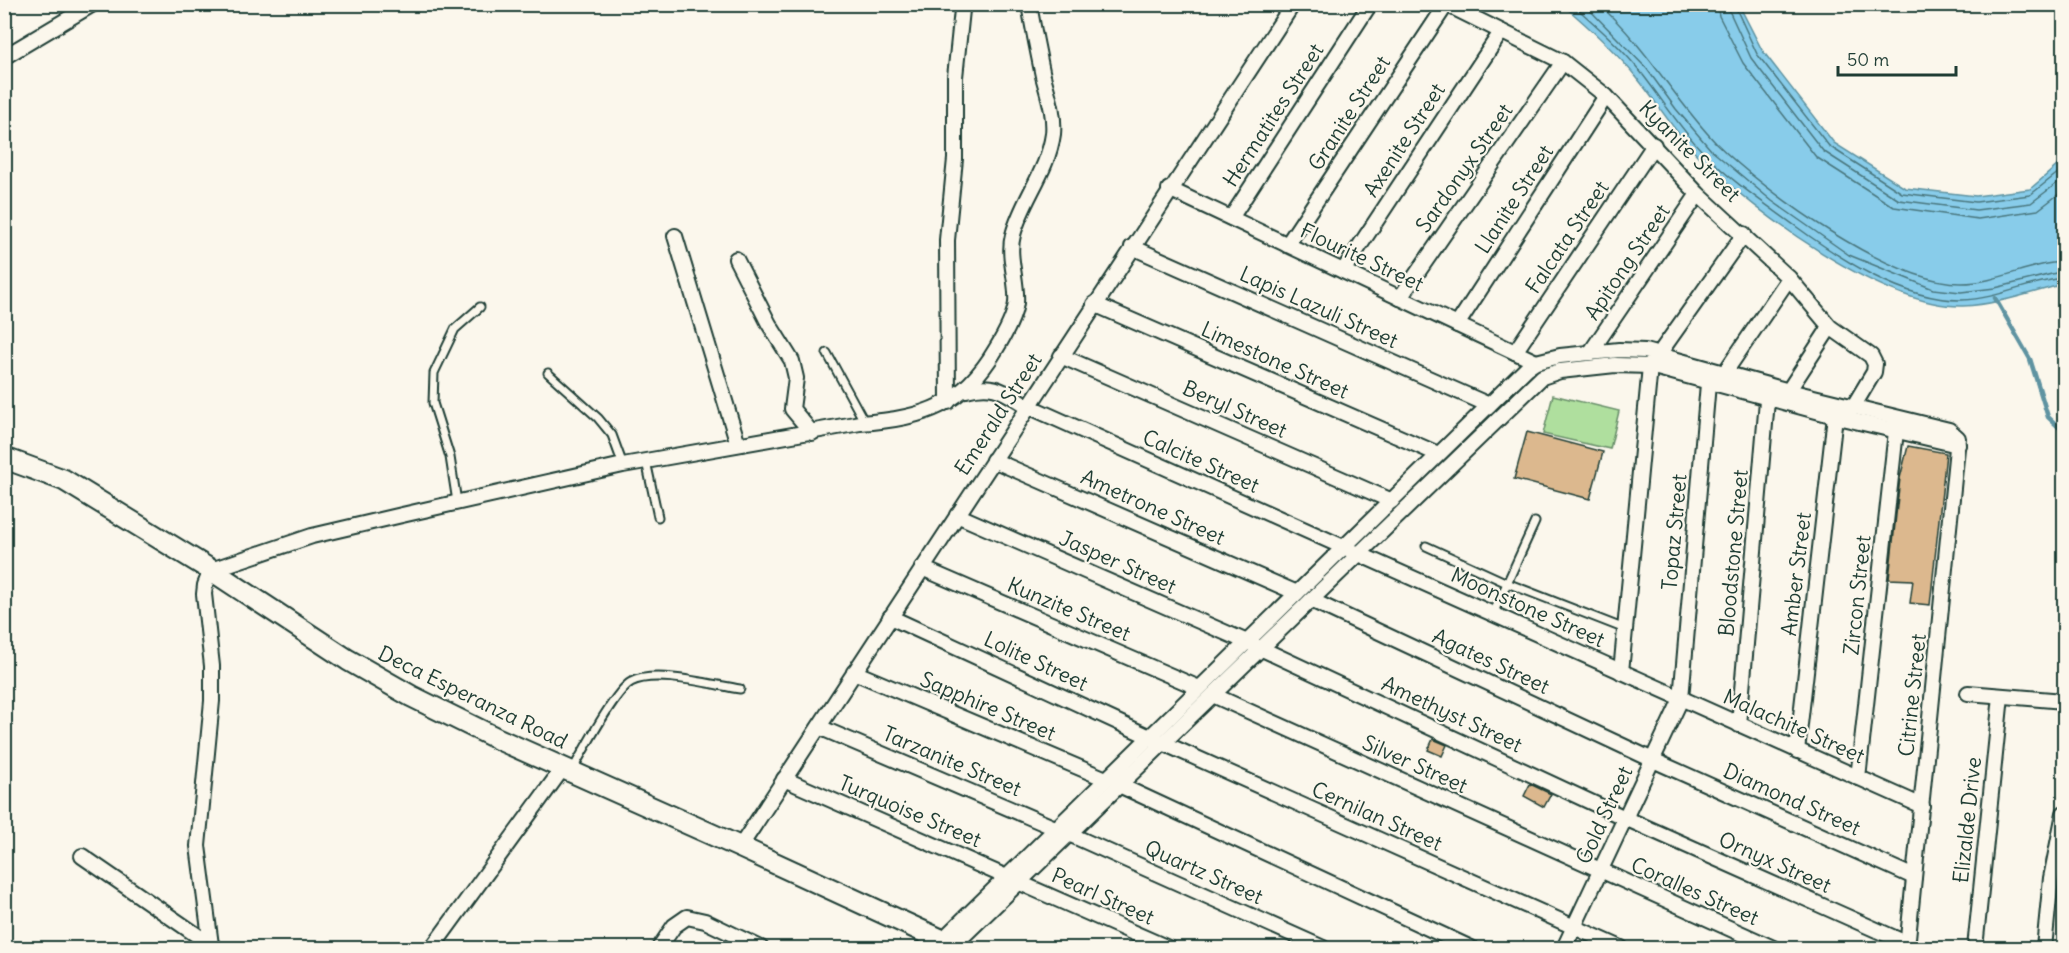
<svg xmlns="http://www.w3.org/2000/svg" width="2069" height="953" font-family="Delius,sans-serif">
  <style>
    .green { fill: #afdf9e; stroke: #678e69; stroke-width: 1.5 }
    .water { fill: #88ccea; stroke: #5e93a1; stroke-width: 1.5 }
    .lines { fill: none; stroke-linecap: round; stroke-linejoin: round }
    .shore { stroke: #49767d; stroke-width: 1.5 }
    .stream { stroke: #5e93a1; stroke-width: 4.5 }
    .building { fill: #dcb88e; stroke: #1f3d34; stroke-width: 1.5 }
    .lane-casing { stroke: #1f3d34; stroke-width: 11 }
    .street-casing { stroke: #1f3d34; stroke-width: 18 }
    .secondary-casing { stroke: #1f3d34; stroke-width: 24 }
    .lane { stroke: #fbf7ec; stroke-width: 7 }
    .street { stroke: #fbf7ec; stroke-width: 14 }
    .secondary { stroke: #fbf7ec; stroke-width: 20 }
    .labels { text-anchor: middle; dominant-baseline: central; stroke-width: 4.5; stroke-linejoin: round; paint-order: stroke }
    .street-label { font-size: 21px; fill: #1f3d34; stroke: #fbf7ec }
  </style>
  <rect width="100%" height="100%" fill="#fbf7ec"/>
  <filter id="ink" filterUnits="userSpaceOnUse"><feTurbulence type="fractalNoise" baseFrequency=".0167" numOctaves="2"/><feDisplacementMap in="SourceGraphic" scale="12" xChannelSelector="R" yChannelSelector="G"/><feConvolveMatrix kernelMatrix="1 2 1 2 8 2 1 2 1" color-interpolation-filters="sRGB"/></filter>
  <g filter="url(#ink)">
    <path class="green" d="M1553 395 1619 411 1610 449 1543 434Z"/>
    <path class="water" d="M1563 5H1739L1762 50 1834 143 1905 188 1976 196 2030 189 2064 160V284C2032 292 1997 305 1963 306 1884 308 1756 213 1702 160 1676 135 1659 105 1637 78 1615 51 1589 27 1563 5Z"/>
    <g class="lines">
      <g class="shore">
        <path d="M1572 4C1597 26 1623 49 1643 75 1664 102 1681 130 1705 154 1731 181 1764 203 1794 225 1839 258 1903 301 1962 300 1998 299 2030 281 2064 278"/>
        <path d="M1584 4 1647 69 1676 109 1711 150 1772 201 1849 255 1933 289 1961 292 1995 288 2064 271"/>
        <path d="M1598 4C1645 44 1674 99 1716 143 1765 192 1891 284 1962 283 1997 283 2030 263 2064 262"/>
        <path d="M1717 4 1719 16 1743 63 1816 157 1894 207 1978 219 2038 210 2064 190"/>
        <path d="M1726 4 1751 58 1823 151 1899 200 1976 210 2031 203 2064 178"/>
        <path d="M1734 4 1757 54 1829 146 1902 193 1976 202 2030 195 2064 168"/>
      </g>
      <g class="stream">
        <path d="M1995 298 2030 359 2048 417 2064 432"/>
        <path d="M1379 522 1535 373C1561 358 1621 353 1650 360"/>
      </g>
    </g>
    <g class="building">
      <path d="M1527 432 1603 452 1590 499 1514 479Z"/>
      <path d="M1908 446 1946 453 1930 605 1910 603 1913 580 1889 579 1900 478Z"/>
      <path d="M1433 739 1447 745 1442 756 1428 750Z"/>
      <path d="M1530 784 1551 794 1544 807 1524 796Z"/>
    </g>
    <g class="lines">
      <defs>
        <g id="lane">
          <path d="M827 353 865 423"/>
          <path d="M548 373 598 418 612 435 623 465"/>
          <path d="M646 461 658 517"/>
          <path d="M457 502 450 457 433 403 434 373 455 329 480 307"/>
          <path d="M1426 546 1507 583 1625 629"/>
          <path d="M1493 614 1535 522"/>
          <path d="M573 769C584 750 614 692 631 682 655 669 713 685 740 689"/>
        </g>
        <g id="street">
          <path d="M1446 4 1563 62 1606 96 1698 194 1789 278 1830 327 1871 356 1875 364 1874 372 1850 412"/>
          <path d="M4 57 93 4"/>
          <path d="M1169 189 1536 362"/>
          <path d="M1231 218 1370 4"/>
          <path d="M675 236 738 444"/>
          <path d="M1287 245 1446 5"/>
          <path d="M1132 247 1489 405"/>
          <path d="M736 259 769 324 792 361 796 378 792 409 812 433"/>
          <path d="M1343 271 1501 32"/>
          <path d="M1400 298 1563 62"/>
          <path d="M1094 304 1438 454"/>
          <path d="M1457 325 1606 96"/>
          <path d="M1515 352 1654 145"/>
          <path d="M1590 353 1698 194"/>
          <path d="M1659 354 1744 234"/>
          <path d="M1061 356 1392 501"/>
          <path d="M1721 378 1789 278"/>
          <path d="M966 390C995 382 1004 392 1028 406L1922 806"/>
          <path d="M1785 396 1830 327"/>
          <path d="M948 402 947 240 955 159V77L962 10"/>
          <path d="M993 460 1297 593"/>
          <path d="M957 515 1247 642 1625 818 1908 944"/>
          <path d="M922 568 1199 688"/>
          <path d="M1311 600 1653 760 1914 877"/>
          <path d="M890 617 1163 743 1621 948"/>
          <path d="M854 672 1106 779"/>
          <path d="M1621 672 1650 366"/>
          <path d="M1968 693 2064 701"/>
          <path d="M1213 695 1773 948"/>
          <path d="M1739 725 1768 389"/>
          <path d="M819 727 1069 834 1323 948"/>
          <path d="M1797 751 1836 407"/>
          <path d="M1858 778 1897 422"/>
          <path d="M784 779 1168 948"/>
          <path d="M1119 785 1471 948"/>
          <path d="M740 847 1293 4"/>
          <path d="M82 856 214 947"/>
          <path d="M211 945 198 846 212 701V666L204 594 205 585 211 570 312 536 402 515 623 465 860 423C924 419 963 405 996 349 1004 336 1014 319 1016 303 1018 281 1007 257 1013 235 1022 200 1048 171 1053 134 1055 114 1048 95 1043 76 1038 52 1033 28 1029 4"/>
          <path d="M432 948 563 768"/>
          <path d="M659 948 674 926 687 917 705 921 761 948"/>
          <path d="M934 948 1527 368 1536 362 1560 356 1619 350 1645 351 1789 391 1949 430 1958 438 1907 948"/>
          <path d="M948 948 953 946 1542 377 1560 371 1615 365 1650 366 1846 419 1958 445"/>
          <path d="M1564 948 1681 699 1709 372"/>
          <path d="M1975 948 2001 696"/>
          <path d="M2044 948 2051 878 2064 813"/>
        </g>
        <path id="secondary" d="M4 458 64 480 211 570 348 660 411 696 498 739 740 847 959 948"/>
      </defs>
      <use href="#lane" class="lane-casing"/>
      <use href="#street" class="street-casing"/>
      <use href="#secondary" class="secondary-casing"/>
      <use href="#lane" class="lane"/>
      <use href="#street" class="street"/>
      <use href="#secondary" class="secondary"/>
    </g>
  </g>
  <g class="labels">
    <g class="street-label">
      <text transform="translate(1349 113) rotate(-57)">Granite Street</text>
      <text transform="translate(1273 115) rotate(-57)">Hermatites Street</text>
      <text transform="translate(1404 140) rotate(-57)">Axenite Street</text>
      <text transform="translate(1690 151) rotate(45)">Kyanite Street</text>
      <text transform="translate(1464 168) rotate(-55)">Sardonyx Street</text>
      <text transform="translate(1514 199) rotate(-57)">Llanite Street</text>
      <text transform="translate(1567 237) rotate(-56)">Falcata Street</text>
      <text transform="translate(1362 257) rotate(25)">Flourite Street</text>
      <text transform="translate(1627 262) rotate(-56)">Apitong Street</text>
      <text transform="translate(1319 307) rotate(24)">Lapis Lazuli Street</text>
      <text transform="translate(1275 360) rotate(24)">Limestone Street</text>
      <text transform="translate(1235 409) rotate(24)">Beryl Street</text>
      <text transform="translate(998 414) rotate(-57)">Emerald Street</text>
      <text transform="translate(1201 461) rotate(24)">Calcite Street</text>
      <text transform="translate(1153 507) rotate(24)">Ametrone Street</text>
      <text transform="translate(1674 532) rotate(-85)">Topaz Street</text>
      <text transform="translate(1733 553) rotate(-85)">Bloodstone Street</text>
      <text transform="translate(1118 562) rotate(24)">Jasper Street</text>
      <text transform="translate(1796 574) rotate(-83)">Amber Street</text>
      <text transform="translate(1857 595) rotate(-84)">Zircon Street</text>
      <text transform="translate(1528 607) rotate(24)">Moonstone Street</text>
      <text transform="translate(1069 609) rotate(23)">Kunzite Street</text>
      <text transform="translate(1036 661) rotate(25)">Lolite Street</text>
      <text transform="translate(1491 661) rotate(25)">Agates Street</text>
      <text transform="translate(1912 695) rotate(-84)">Citrine Street</text>
      <text transform="translate(473 697) rotate(26)">Deca Esperanza Road</text>
      <text transform="translate(988 706) rotate(23)">Sapphire Street</text>
      <text transform="translate(1452 714) rotate(25)">Amethyst Street</text>
      <text transform="translate(1794 726) rotate(24)">Malachite Street</text>
      <text transform="translate(952 761) rotate(23)">Tarzanite Street</text>
      <text transform="translate(1415 764) rotate(24)">Silver Street</text>
      <text transform="translate(1792 799) rotate(24)">Diamond Street</text>
      <text transform="translate(910 811) rotate(23)">Turquoise Street</text>
      <text transform="translate(1604 815) rotate(-65)">Gold Street</text>
      <text transform="translate(1377 816) rotate(24)">Cernilan Street</text>
      <text transform="translate(1967 820) rotate(-84)">Elizalde Drive</text>
      <text transform="translate(1775 862) rotate(24)">Ornyx Street</text>
      <text transform="translate(1204 872) rotate(24)">Quartz Street</text>
      <text transform="translate(1695 891) rotate(24)">Coralles Street</text>
      <text transform="translate(1103 896) rotate(24)">Pearl Street</text>
    </g>
  </g>
  <rect width="2069" height="953" fill="none" stroke="#fbf7ec" stroke-width="24"/>
  <rect x="12" y="12" width="2045" height="929" fill="none" stroke="#1f3d34" stroke-width="2" filter="url(#ink)"/>
  <path d="M1838 66v9h118v-9" fill="none" stroke="#1f3d34" stroke-width="3"/>
  <text x="1847" y="66" font-size="18" fill="#1f3d34" stroke="#fbf7ec" stroke-width="4.5" paint-order="stroke">50 m</text>
</svg>
